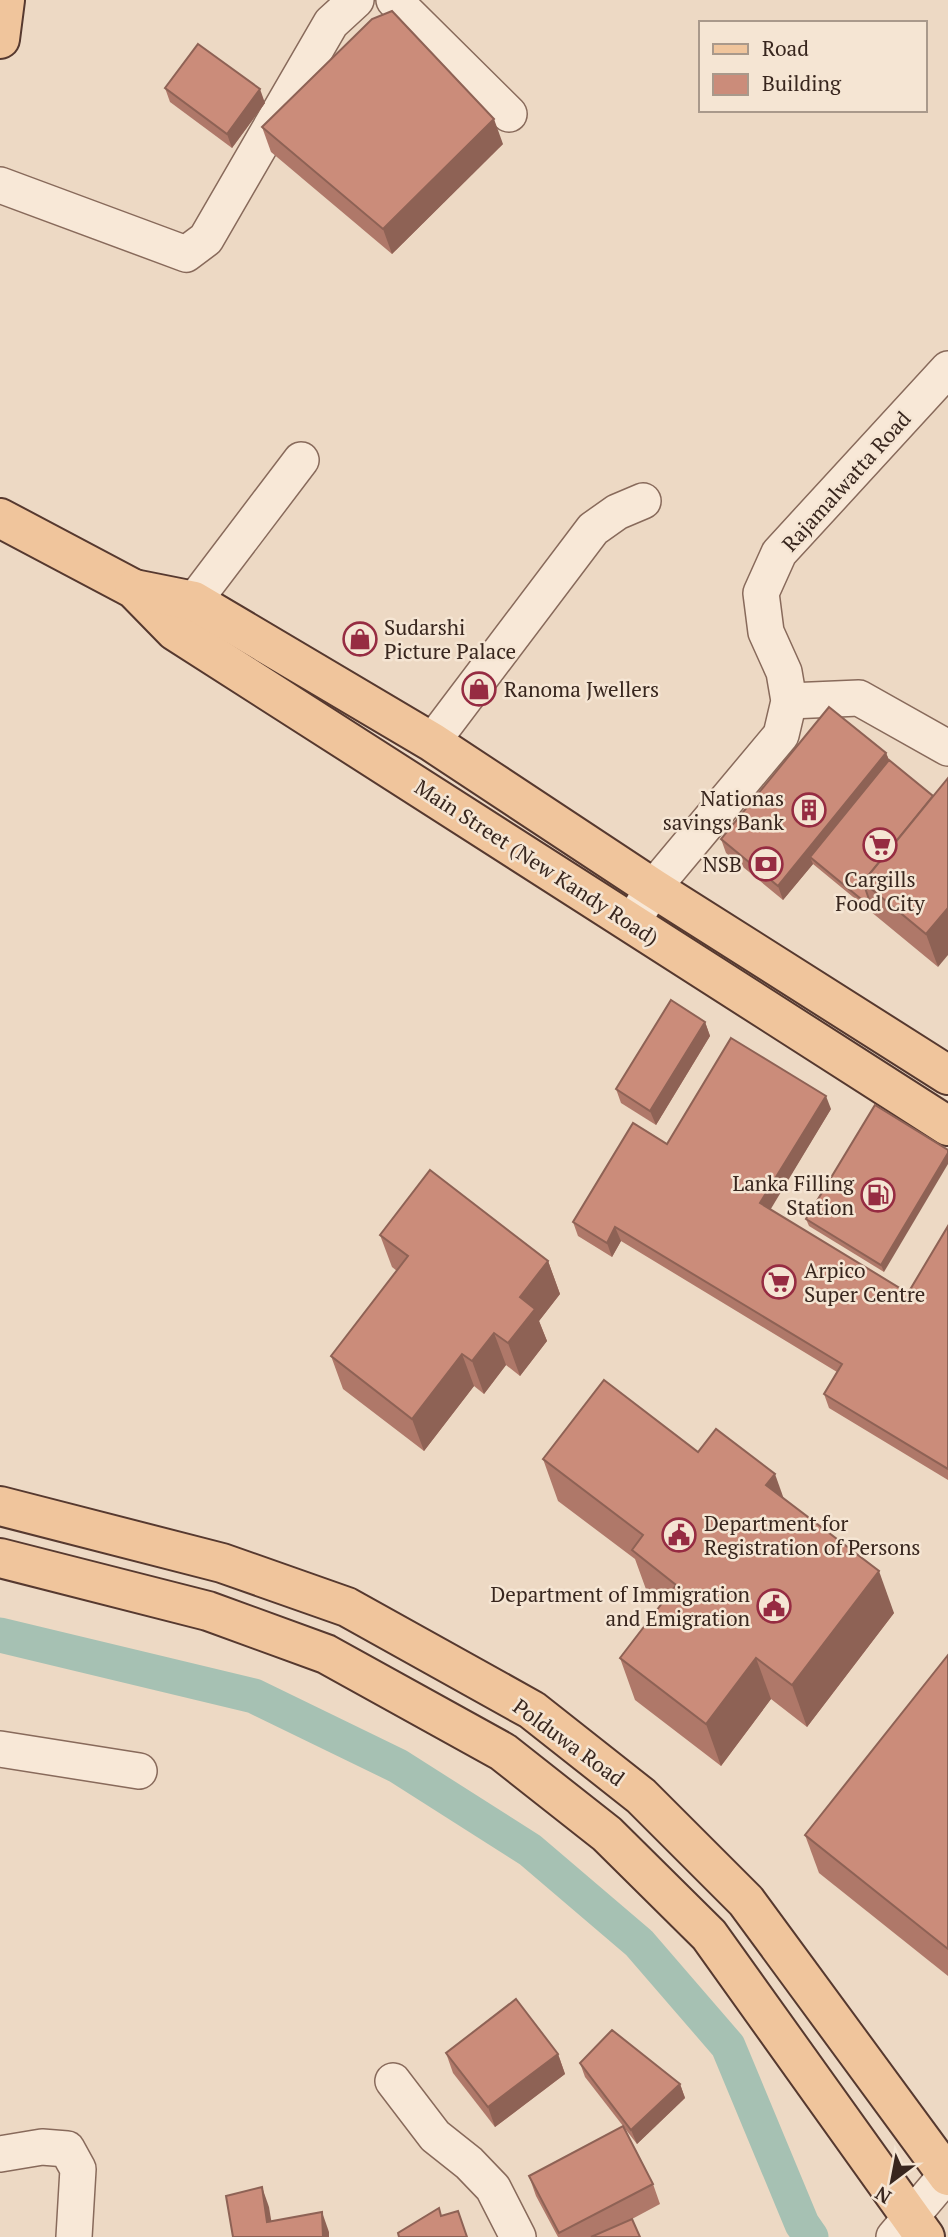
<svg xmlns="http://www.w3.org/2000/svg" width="948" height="2237" font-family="'PT Serif',serif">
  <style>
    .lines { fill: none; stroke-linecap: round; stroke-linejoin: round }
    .canal { stroke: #a6c1b3; stroke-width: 35 }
    .minor-casing { stroke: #886a5b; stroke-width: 38 }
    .primary-casing { stroke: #56392f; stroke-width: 42 }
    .minor { stroke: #f8e8d7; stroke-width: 35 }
    .primary { stroke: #f0c59c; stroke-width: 38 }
    .wall { fill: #af7869 }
    .shaded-wall { fill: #8e6255 }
    .building { fill: #cb8c7a; stroke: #8e6255; stroke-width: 2 }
    .labels { text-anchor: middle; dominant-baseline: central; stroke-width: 5; stroke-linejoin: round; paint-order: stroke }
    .street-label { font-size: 21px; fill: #38261e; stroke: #f5e5d3 }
    .poi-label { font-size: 21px; fill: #38261e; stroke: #f5e5d3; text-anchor: start }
  </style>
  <rect width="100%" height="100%" fill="#edd9c4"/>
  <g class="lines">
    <path class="canal" d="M0 1635 254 1696 398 1766 530 1850 639 1943 728 2046 802 2224 811 2237"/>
    <defs>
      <g id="minor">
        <path d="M394 0 509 114"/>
        <path d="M0 185 186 254 206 239 331 23 356 0"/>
        <path d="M194 601 301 460"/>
        <path d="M789 701 859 698 948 748"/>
        <path d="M432 742 593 529 617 512 643 501"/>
        <path d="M632 923 653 888 781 735 789 701 784 672 766 632 761 593 779 553 948 369"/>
        <path d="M0 1749 139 1771"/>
        <path d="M393 2081 435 2136 469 2163 493 2188 518 2237"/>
        <path d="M0 2154 42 2147 67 2149 78 2169 74 2237"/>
        <path d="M894 2237 948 2173"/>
      </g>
      <g id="primary">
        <path d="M0 39 5 0"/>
        <path d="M0 518 134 589 175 631 948 1126"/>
        <path d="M134 589 194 601 432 742 653 888 948 1075"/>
        <path d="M0 1506 222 1563 347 1607 532 1710 641 1796 746 1901 948 2176"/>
        <path d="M0 1558 208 1611 326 1654 503 1752 607 1834 709 1935 925 2237"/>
      </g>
    </defs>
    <use href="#minor" class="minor-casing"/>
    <use href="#primary" class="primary-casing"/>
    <use href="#minor" class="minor"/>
    <use href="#primary" class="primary"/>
  </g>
  <g class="wall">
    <path d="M165 88 265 103 232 148 170 102Z"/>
    <path d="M262 127 503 144 392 254 271 152Z"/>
    <path d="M886 753 889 760 938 967 813 864 783 900 726 853 721 839Z"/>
    <path d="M705 1022 710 1036 656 1125 621 1103 616 1089Z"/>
    <path d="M875 1105 884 1272 809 1226 806 1219Z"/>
    <path d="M831 1109 770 1209 908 1293 948 1226V1480L829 1408 824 1394 837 1372 621 1241 612 1257 578 1236 573 1222 667 1144Z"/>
    <path d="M380 1235 548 1261 560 1294 539 1321 547 1341 520 1376 506 1365 484 1394 474 1386 424 1451 343 1389 331 1356 397 1271 392 1267Z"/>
    <path d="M698 1452 784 1499 894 1613 807 1727 771 1699 721 1766 635 1700 620 1658 662 1604 647 1592 635 1559 558 1501 543 1459Z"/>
    <path d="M948 1655V1976L819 1873 805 1835Z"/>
    <path d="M446 2053 558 2054 565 2074 495 2127 453 2073Z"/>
    <path d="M580 2063 680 2084 685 2098 637 2144 585 2077Z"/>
    <path d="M529 2176 653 2184 660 2204 632 2219 640 2237H558L536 2196Z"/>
  </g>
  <g class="shaded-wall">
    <path d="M260 89 265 103 232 148 227 134Z"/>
    <path d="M494 119 503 144 392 254 383 229Z"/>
    <path d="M886 753 892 767 810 857 813 864 783 900 778 886Z"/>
    <path d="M948 908V955L938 967 926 934Z"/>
    <path d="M705 1022 710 1036 656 1125 650 1111Z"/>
    <path d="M826 1096 831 1109 766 1217 760 1203Z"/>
    <path d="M948 1153V1164L884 1272 881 1265Z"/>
    <path d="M615 1227 621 1241 612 1257 607 1243Z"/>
    <path d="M548 1261 560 1294 539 1321 547 1341 520 1376 508 1343 520 1297Z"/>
    <path d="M494 1333 506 1365 484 1394 472 1361Z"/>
    <path d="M462 1354 474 1386 424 1451 412 1419Z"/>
    <path d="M775 1474 790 1516 766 1485Z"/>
    <path d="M879 1571 894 1613 807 1727 792 1685Z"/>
    <path d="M756 1658 771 1699 721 1766 706 1724Z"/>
    <path d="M558 2054 565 2074 495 2127 488 2107Z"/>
    <path d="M680 2084 685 2098 637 2144 631 2130Z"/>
    <path d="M262 2187 269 2207 274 2237 267 2222Z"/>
    <path d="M322 2212 329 2232V2237H323Z"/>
  </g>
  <g class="building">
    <path d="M392 11 494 119 383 229 262 127 372 19Z"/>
    <path d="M198 44 260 89 227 134 165 88Z"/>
    <path d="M829 707 886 753 778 886 721 839Z"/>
    <path d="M889 760 933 796 863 882 872 908 810 857Z"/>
    <path d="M948 778V908L926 934 863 882Z"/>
    <path d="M671 1000 705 1022 650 1111 616 1089Z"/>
    <path d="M731 1038 826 1096 760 1203 908 1293 948 1226V1469L824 1394 842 1364 615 1227 607 1243 573 1222 633 1123 667 1144Z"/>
    <path d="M875 1105 948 1150V1153L881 1265 806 1219Z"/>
    <path d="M430 1170 548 1261 520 1297 535 1309 508 1343 494 1333 472 1361 462 1354 412 1419 331 1356 408 1256 380 1235Z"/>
    <path d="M604 1380 698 1452 716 1429 775 1474 766 1485 879 1571 792 1685 756 1658 706 1724 620 1658 676 1585 632 1550 643 1535 543 1459Z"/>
    <path d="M948 1655V1949L805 1835Z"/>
    <path d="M516 1999 558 2054 488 2107 446 2053Z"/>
    <path d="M612 2030 680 2084 631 2130 580 2063Z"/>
    <path d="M623 2126 653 2184 559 2233 529 2176Z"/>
    <path d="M262 2187 267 2222 322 2212 323 2237H233L226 2196Z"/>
    <path d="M439 2208 441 2216 458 2211 467 2237H399L398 2233Z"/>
    <path d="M632 2219 640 2237H591Z"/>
  </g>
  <defs>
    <symbol id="shop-ring" viewBox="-11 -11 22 22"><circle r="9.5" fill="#f5e5d3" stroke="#962c42" stroke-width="1.5"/><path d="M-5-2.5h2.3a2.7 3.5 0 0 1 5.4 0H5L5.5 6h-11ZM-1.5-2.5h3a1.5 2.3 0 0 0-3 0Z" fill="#962c42"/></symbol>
    <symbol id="building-ring" viewBox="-11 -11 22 22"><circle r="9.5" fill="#f5e5d3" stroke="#962c42" stroke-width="1.5"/><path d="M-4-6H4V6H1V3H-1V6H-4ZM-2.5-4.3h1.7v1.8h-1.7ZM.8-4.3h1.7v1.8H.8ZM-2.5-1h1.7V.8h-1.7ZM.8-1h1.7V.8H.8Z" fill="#962c42"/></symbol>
    <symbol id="supermarket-ring" viewBox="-11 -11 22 22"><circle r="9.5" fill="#f5e5d3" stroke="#962c42" stroke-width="1.5"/><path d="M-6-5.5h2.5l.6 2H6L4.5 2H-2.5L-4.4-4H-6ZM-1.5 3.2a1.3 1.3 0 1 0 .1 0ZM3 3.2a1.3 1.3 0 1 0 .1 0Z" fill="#962c42"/></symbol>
    <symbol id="bank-ring" viewBox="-11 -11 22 22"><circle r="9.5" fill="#f5e5d3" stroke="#962c42" stroke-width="1.5"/><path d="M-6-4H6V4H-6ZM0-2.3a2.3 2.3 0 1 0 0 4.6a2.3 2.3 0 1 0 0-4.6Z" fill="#962c42"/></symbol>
    <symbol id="fuel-ring" viewBox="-11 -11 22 22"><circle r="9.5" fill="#f5e5d3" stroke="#962c42" stroke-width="1.5"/><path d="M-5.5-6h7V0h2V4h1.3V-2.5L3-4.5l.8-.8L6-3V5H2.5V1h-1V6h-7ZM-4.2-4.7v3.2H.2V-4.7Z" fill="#962c42"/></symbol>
    <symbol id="civic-ring" viewBox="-11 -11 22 22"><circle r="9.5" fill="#f5e5d3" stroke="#962c42" stroke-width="1.5"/><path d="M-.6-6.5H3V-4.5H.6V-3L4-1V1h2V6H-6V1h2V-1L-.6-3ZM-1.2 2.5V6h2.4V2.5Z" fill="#962c42"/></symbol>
  </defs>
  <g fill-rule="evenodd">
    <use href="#shop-ring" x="341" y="620" width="38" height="38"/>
    <use href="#shop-ring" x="460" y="670" width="38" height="38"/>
    <use href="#building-ring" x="790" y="791" width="38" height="38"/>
    <use href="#supermarket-ring" x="861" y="826" width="38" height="38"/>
    <use href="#bank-ring" x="747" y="845" width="38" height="38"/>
    <use href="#fuel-ring" x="859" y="1176" width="38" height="38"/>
    <use href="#supermarket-ring" x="760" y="1263" width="38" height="38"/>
    <use href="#civic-ring" x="660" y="1516" width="38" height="38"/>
    <use href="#civic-ring" x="755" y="1587" width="38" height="38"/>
  </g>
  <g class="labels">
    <g class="street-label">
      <text transform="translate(846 481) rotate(-48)">Rajamalwatta Road</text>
      <text transform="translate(537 862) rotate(33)">Main Street (New Kandy Road)</text>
      <text transform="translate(569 1742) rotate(36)">Polduwa Road</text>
    </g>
    <g class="poi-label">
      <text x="384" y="627">Sudarshi<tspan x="384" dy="24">Picture Palace</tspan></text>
      <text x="504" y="689">Ranoma Jwellers</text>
      <text x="784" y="798" text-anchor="end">Nationas<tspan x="784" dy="24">savings Bank</tspan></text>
      <text x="742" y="864" text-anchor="end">NSB</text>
      <text x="880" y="879" text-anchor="middle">Cargills<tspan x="880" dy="24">Food City</tspan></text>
      <text x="854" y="1183" text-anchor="end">Lanka Filling<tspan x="854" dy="24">Station</tspan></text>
      <text x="804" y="1270">Arpico<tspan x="804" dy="24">Super Centre</tspan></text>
      <text x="704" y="1523">Department for<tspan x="704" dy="24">Registration of Persons</tspan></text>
      <text x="750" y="1594" text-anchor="end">Department of Immigration<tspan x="750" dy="24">and Emigration</tspan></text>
    </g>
  </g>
  <rect x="699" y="21" width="228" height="91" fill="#f5e5d3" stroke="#a9998b" stroke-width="2"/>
  <rect x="713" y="44" width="35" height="10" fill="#f0c59c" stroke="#a9998b" stroke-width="2"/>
  <text x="762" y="56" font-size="21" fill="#38261e">Road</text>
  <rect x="713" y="74" width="35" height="21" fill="#cb8c7a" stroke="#a9998b" stroke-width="2"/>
  <text x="762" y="91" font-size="21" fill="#38261e">Building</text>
  <g transform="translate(892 2181) rotate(212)" stroke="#f5e5d3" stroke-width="5" paint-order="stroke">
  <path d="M0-5L12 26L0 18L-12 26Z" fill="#38261e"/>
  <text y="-10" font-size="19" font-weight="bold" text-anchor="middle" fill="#38261e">N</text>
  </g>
</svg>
